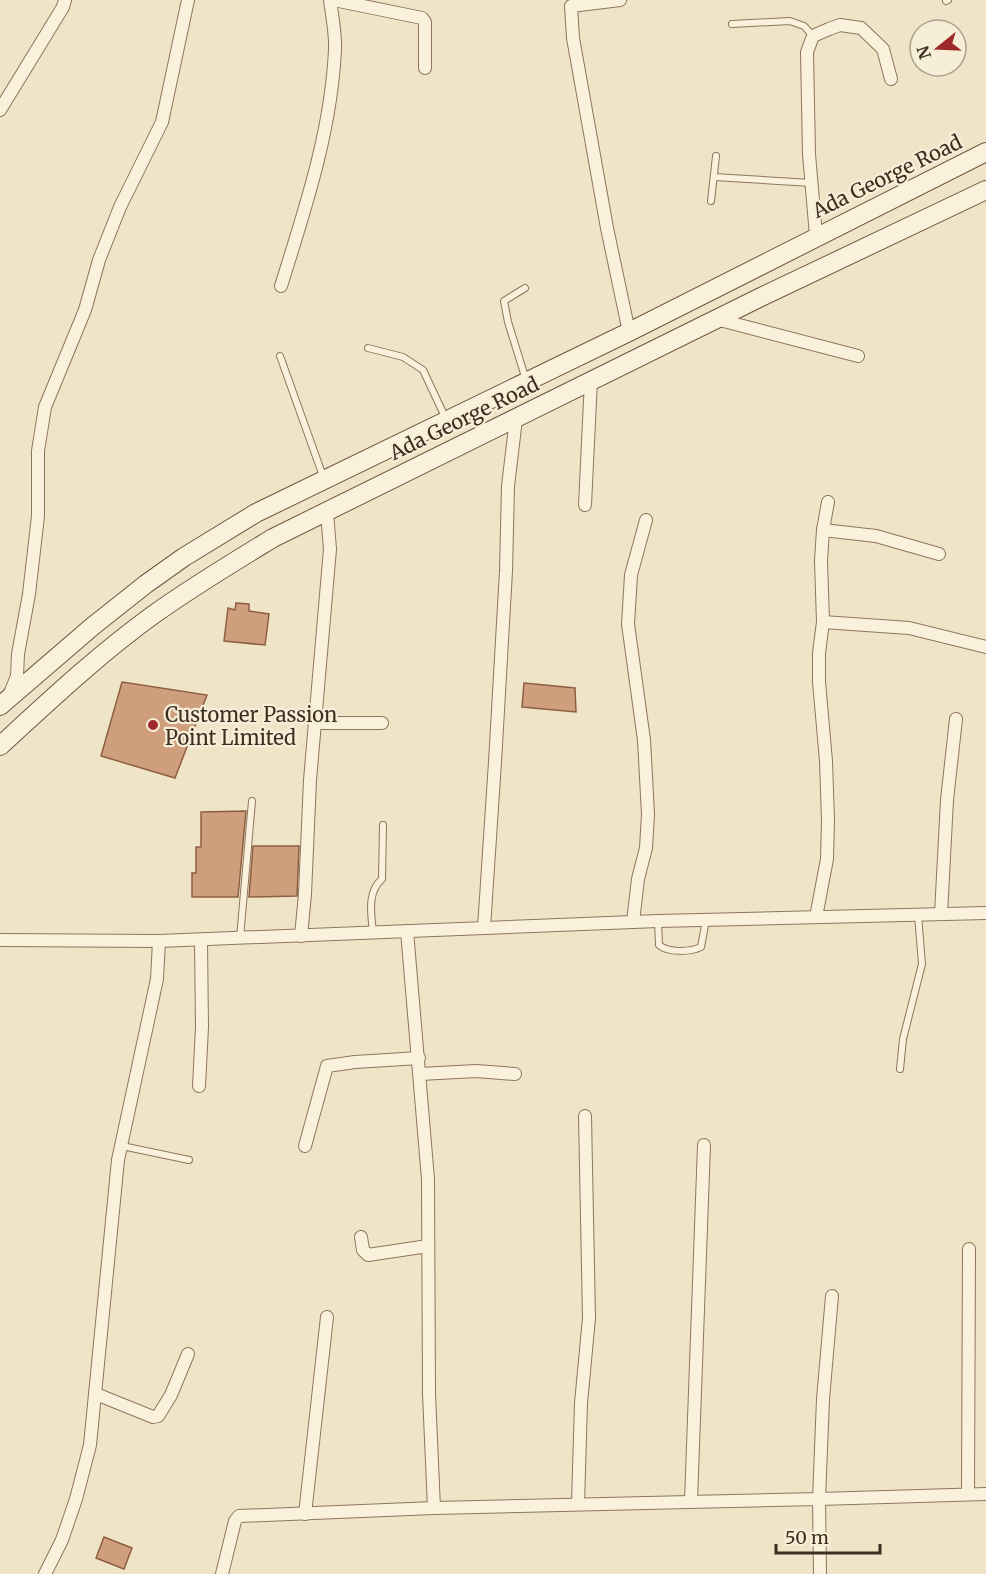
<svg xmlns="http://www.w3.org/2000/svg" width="986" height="1574" font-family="Merriweather,serif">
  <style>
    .building { fill: #cf9f7d; stroke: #8d5f41; stroke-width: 1.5 }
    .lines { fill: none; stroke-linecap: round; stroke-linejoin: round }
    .lane-casing { stroke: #8d765c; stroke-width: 8 }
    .street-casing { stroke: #8d765c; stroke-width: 14 }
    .secondary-casing { stroke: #6f573f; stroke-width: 20 }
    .lane { stroke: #faf1dc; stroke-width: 6 }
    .street { stroke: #faf1dc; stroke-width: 12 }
    .secondary { stroke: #faf1dc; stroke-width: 18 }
    .poi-dot { fill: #9e2a2b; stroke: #f7eed8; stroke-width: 2 }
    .labels { text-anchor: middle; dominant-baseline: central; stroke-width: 4.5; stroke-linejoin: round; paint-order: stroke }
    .street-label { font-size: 20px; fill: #3d2e20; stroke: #f7eed8 }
    .poi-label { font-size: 20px; fill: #3d2e20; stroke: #f7eed8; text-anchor: start }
  </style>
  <rect width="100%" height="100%" fill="#f0e4c8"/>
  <g class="building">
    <path d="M236 603 249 604V611L269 614 265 645 224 641 228 608 235 610Z"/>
    <path d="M122 682 207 695 175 778 101 756Z"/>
    <path d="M524 683 575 688 576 712 522 707Z"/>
    <path d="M246 811 238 897H192V873H196V847H201V812Z"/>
    <path d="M253 846H299L297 896 249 897Z"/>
    <path d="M104 1537 132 1548 124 1569 96 1558Z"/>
  </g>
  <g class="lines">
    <defs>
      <g id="lane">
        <path d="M946 1 948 0"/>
        <path d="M732 24 790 21 804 26 813 36"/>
        <path d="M714 177 811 183"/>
        <path d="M711 201 716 156"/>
        <path d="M525 288 504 301 508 322 526 380"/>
        <path d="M368 348 403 357 423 370 446 419"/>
        <path d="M280 356 324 479"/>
        <path d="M658 921 659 945C668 953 691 952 701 947L706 920"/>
        <path d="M373 932C371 914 367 892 382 879L383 825"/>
        <path d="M240 938 252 801"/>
        <path d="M900 1069 903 1039 922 964 918 915"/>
        <path d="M122 1146 189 1160"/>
      </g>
      <g id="street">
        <path d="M334 0 422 18 425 22V68"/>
        <path d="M620 0 571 6 573 38 607 228 629 332"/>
        <path d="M0 110 63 7 65 0"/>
        <path d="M816 236 809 154 807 52 813 36 829 29 840 25 861 28 883 49 891 79"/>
        <path d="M281 286C305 209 331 132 335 50 336 34 332 16 330 0"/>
        <path d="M716 319 858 356"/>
        <path d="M585 505 591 380"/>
        <path d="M823 530 876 536 939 554"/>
        <path d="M823 622 909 628 986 647"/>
        <path d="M9 696 17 676 18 654 29 594 38 516V451L45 407 85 310 99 260 120 207 162 122 188 0"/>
        <path d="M315 723H382"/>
        <path d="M941 914 947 800 956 719"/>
        <path d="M816 917 827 859 828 820 826 761 819 682V653L823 622 821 561 823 530 828 502"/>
        <path d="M633 922 638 879 646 848 648 814 644 740 628 624 631 575 646 520"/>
        <path d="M484 928 495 762 506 571 508 486 516 419"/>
        <path d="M407 931 428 1179 429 1394 434 1508"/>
        <path d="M301 936 305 894 310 780 330 549 327 513"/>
        <path d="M0 940 159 941 658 921 986 913"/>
        <path d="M420 1074 476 1071 515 1074"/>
        <path d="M199 1086 202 1027 201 940"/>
        <path d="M305 1146 327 1066 355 1062 419 1058"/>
        <path d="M361 1237 363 1250 368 1255 428 1246"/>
        <path d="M832 1296 823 1399 819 1499 986 1494"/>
        <path d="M96 1394 153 1417 158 1416 171 1395 188 1354"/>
        <path d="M968 1494 969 1249"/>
        <path d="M691 1501 704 1145"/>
        <path d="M578 1504 581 1403 589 1318 585 1116"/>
        <path d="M305 1514 327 1317"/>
        <path d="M45 1574 62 1540 76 1499 90 1445 118 1160 157 979 159 941"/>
        <path d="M222 1574 235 1521 239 1516 434 1508 819 1499 820 1574"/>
      </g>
      <g id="secondary">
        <path d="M0 706 93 626 146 584 184 557 256 513 629 332 986 152"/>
        <path d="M0 746C49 701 99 654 153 615 192 587 232 563 273 538L761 297 986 190"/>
      </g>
    </defs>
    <use href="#lane" class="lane-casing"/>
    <use href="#street" class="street-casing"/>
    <use href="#secondary" class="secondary-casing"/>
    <use href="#lane" class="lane"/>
    <use href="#street" class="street"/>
    <use href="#secondary" class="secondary"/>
  </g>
  <circle class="poi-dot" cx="153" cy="725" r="6"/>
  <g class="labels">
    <g class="street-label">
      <text transform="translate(887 176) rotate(-26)">Ada George Road</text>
      <text transform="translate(464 418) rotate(-26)">Ada George Road</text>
    </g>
    <g class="poi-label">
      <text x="165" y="714">Customer Passion<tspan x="165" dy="23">Point Limited</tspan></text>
    </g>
  </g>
  <g transform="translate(938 48) rotate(252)"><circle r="28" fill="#f7eed8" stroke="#ada18e" stroke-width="1.5"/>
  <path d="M0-4.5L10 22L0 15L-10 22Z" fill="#9e2a2b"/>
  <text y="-9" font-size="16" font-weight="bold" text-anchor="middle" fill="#3d2e20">N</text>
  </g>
  <path d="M776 1544v9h104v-9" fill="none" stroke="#3d2e20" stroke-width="3"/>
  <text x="785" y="1544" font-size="18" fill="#3d2e20" stroke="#f7eed8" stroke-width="4.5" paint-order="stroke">50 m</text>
</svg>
